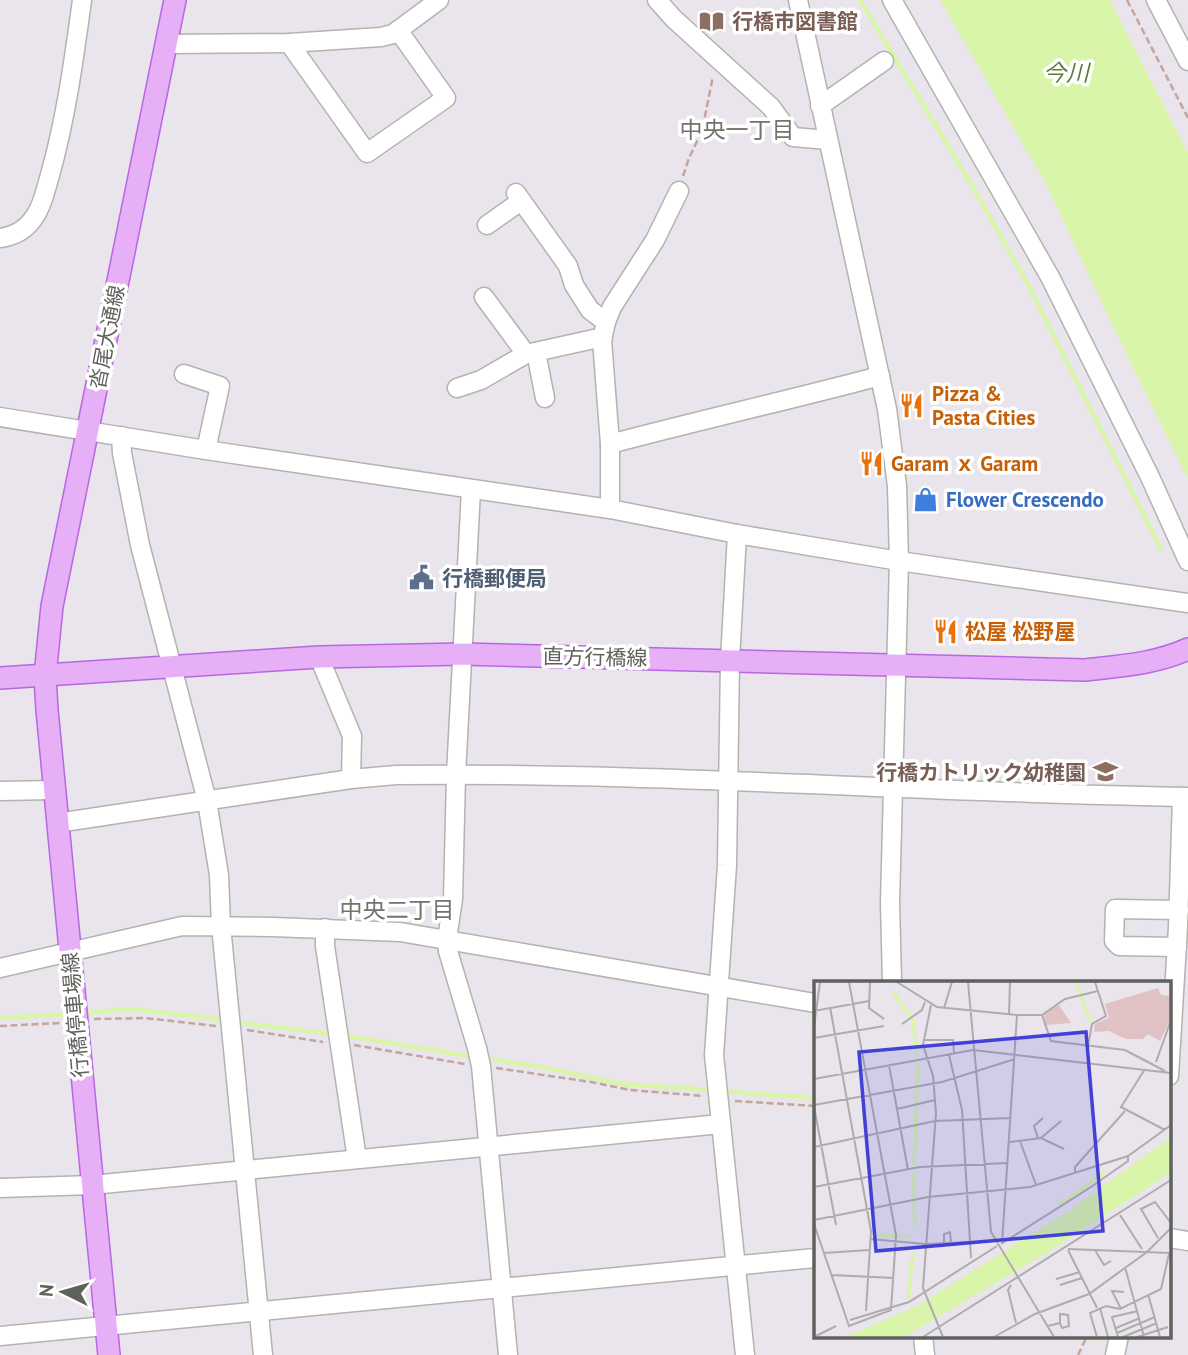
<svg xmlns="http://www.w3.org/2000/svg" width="1188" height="1355" font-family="'PT Sans','Noto Sans JP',sans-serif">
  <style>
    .water { fill: #d9f5aa }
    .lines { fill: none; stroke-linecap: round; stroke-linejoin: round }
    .stream { stroke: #d9f5aa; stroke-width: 4.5 }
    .minor-casing { stroke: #b1b4af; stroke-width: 21 }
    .major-casing { stroke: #b867e2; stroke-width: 24 }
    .path { stroke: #c2a59c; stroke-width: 2.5; stroke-dasharray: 7 3.5; stroke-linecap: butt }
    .minor { stroke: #fff; stroke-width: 18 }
    .major { stroke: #e6aff6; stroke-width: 21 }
    .labels { text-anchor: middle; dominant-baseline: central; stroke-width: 7; stroke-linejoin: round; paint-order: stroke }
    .education-label { font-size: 21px; font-weight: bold; fill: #785e54; stroke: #fff; text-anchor: start }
    .street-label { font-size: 21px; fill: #5f625c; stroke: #fff }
    .food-label { font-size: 21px; font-weight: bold; fill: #c56008; stroke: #fff; text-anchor: start }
    .shop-label { font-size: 21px; font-weight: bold; fill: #366cbe; stroke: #fff; text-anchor: start }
    .service-label { font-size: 21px; font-weight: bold; fill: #4e5e75; stroke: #fff; text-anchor: start }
    .water-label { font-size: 23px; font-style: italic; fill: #5e7c3a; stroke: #fff }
    .neighbourhood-label { font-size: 23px; fill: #71746d; stroke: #fff }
    .inset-river { fill: none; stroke: #d9f5aa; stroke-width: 3.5 }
    .inset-road { fill: none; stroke: #aeacae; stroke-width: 2 }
    .view { fill: #4240d6; fill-opacity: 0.15; stroke: #4240d6; stroke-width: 3.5 }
    .inset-edge { fill: none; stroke: #5f625c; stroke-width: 3.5 }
  </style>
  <rect width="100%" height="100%" fill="#eae4ec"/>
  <path class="water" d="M940 0H1110L1188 153V479L1130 362 1046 184Z"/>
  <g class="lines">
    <g class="stream">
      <path d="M860 0 971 184 1025 279 1161 549"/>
      <path d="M81 1013 131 1009 226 1020"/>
      <path d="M0 1018 69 1014"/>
      <path d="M234 1022 333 1034"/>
      <path d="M342 1035 475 1057"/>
      <path d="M483 1058 547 1068 622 1084 714 1090"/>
      <path d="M722 1091 815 1098"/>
      <path d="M1096 1339V1336"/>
    </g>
    <defs>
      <g id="minor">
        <path d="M657 0 674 19 771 107 793 137 828 140"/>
        <path d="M798 0 887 409 897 486 899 561 890 903 892 982"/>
        <path d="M892 0 1050 277 1150 477 1188 561"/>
        <path d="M1156 0 1188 61"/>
        <path d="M289 43 367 153 446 98 398 30"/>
        <path d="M166 44 289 43 381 37 393 34 439 0"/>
        <path d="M820 106 884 61"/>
        <path d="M516 193 568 266 574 285 590 310 606 322"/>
        <path d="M487 225 521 201"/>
        <path d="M0 238C15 236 27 229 35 216 43 205 46 188 50 175 66 118 74 59 82 0"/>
        <path d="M484 297 526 354 603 337"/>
        <path d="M536 352 545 398"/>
        <path d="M184 374 220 386 206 450"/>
        <path d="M457 388 481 380 526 354"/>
        <path d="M0 417 206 450 610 509 737 534 899 561 1188 603"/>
        <path d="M121 436 122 453 140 545 207 801 219 875 221 926 263 1355"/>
        <path d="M610 444C700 420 790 400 880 376"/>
        <path d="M471 490 456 775 453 899 447 939 448 951 477 1048 481 1066 508 1355"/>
        <path d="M610 509V444L602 340 606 322 612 307 655 240 679 191"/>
        <path d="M737 534 730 660 727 865 714 1055 745 1355"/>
        <path d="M319 657 352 736 351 779"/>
        <path d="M0 791 53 790"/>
        <path d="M57 823 351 779 396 775C660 772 924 793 1188 797"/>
        <path d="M325 928V946L357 1159"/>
        <path d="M1177 947 1119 946 1114 941 1115 909 1179 910"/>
        <path d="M0 968 182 926 273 927 400 932 815 1003"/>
        <path d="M1169 1076 1178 927 1182 797"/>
        <path d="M0 1188 92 1185 721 1124"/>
        <path d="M1169 1238 1188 1241"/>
        <path d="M0 1336 815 1258"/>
        <path d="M923 1336 925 1355"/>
        <path d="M1115 1355 1119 1336"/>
      </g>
      <g id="major">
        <path d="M0 678 319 657 463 654 1085 670C1120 666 1155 664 1188 649"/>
        <path d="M109 1355 47 710 45 676 52 606 175 0"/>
      </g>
    </defs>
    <use href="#minor" class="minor-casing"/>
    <use href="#major" class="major-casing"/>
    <g class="path">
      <path d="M1127 0 1188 118"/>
      <path d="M683 176 689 158 702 131 713 76"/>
      <path d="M94 1019 145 1018 216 1026"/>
      <path d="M0 1026 60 1023"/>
      <path d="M247 1030 323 1042"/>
      <path d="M354 1045 465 1064"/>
      <path d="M496 1068 591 1082 630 1090 704 1096"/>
      <path d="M735 1101 815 1106"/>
      <path d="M1078 1355 1087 1336"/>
    </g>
    <use href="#minor" class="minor"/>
    <use href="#major" class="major"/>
  </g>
  <defs>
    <symbol id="library-bare" viewBox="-9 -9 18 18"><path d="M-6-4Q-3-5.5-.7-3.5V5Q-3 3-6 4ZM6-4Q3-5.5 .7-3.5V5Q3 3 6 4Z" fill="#8d6e63" stroke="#fff" stroke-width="2.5" paint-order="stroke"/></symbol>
    <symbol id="restaurant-bare" viewBox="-9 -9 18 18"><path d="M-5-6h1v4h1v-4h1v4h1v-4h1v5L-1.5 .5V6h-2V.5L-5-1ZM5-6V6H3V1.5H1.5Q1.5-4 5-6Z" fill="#e8710a" stroke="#fff" stroke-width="2.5" paint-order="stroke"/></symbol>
    <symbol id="shop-bare" viewBox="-9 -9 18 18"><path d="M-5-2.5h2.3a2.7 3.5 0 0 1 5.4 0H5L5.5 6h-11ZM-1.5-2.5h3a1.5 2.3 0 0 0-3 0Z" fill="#3f7fe0" stroke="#fff" stroke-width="2.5" paint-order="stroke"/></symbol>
    <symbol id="civic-bare" viewBox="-9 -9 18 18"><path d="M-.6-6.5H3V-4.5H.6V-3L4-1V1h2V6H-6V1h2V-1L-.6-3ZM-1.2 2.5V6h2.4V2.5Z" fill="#5c6f8a" stroke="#fff" stroke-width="2.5" paint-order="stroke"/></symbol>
    <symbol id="school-bare" viewBox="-9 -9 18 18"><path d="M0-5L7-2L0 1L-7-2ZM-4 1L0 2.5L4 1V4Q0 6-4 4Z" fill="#8d6e63" stroke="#fff" stroke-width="2.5" paint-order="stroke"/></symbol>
  </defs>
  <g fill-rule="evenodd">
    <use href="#library-bare" x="694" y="4" width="35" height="35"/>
    <use href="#restaurant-bare" x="894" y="388" width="35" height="35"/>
    <use href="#restaurant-bare" x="854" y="446" width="35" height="35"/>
    <use href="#shop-bare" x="908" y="482" width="35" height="35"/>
    <use href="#civic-bare" x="404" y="560" width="35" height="35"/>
    <use href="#restaurant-bare" x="928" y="614" width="35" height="35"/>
    <use href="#school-bare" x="1088" y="754" width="35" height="35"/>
  </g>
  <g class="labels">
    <g class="education-label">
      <text x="732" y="21">行橋市図書館</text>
      <text x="1086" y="772" text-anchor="end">行橋カトリック幼稚園</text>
    </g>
    <g class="street-label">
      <text transform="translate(107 337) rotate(-79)">沓尾大通線</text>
      <text transform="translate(595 657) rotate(1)">直方行橋線</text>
      <text transform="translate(75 1015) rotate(-95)">行橋停車場線</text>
    </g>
    <g class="food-label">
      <text x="932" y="393">Pizza &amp;<tspan x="932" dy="24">Pasta Cities</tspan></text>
      <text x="891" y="463">Garam ｘ Garam</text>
      <text x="965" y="631">松屋 松野屋</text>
    </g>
    <g class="shop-label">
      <text x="946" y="499">Flower Crescendo</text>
    </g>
    <g class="service-label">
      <text x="442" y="578">行橋郵便局</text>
    </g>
    <g class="water-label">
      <text x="1066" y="72">今川</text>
    </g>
    <g class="neighbourhood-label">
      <text x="737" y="129">中央一丁目</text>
      <text x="397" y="909">中央二丁目</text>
    </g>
  </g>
  <g transform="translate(814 981)">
    <rect width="357" height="357" fill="#eae4ec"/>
    <path d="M344 7 347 14 357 15V37L346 60 334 53 329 58H312L295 50 280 51 281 43 295 37 291 23ZM245 24 257 42 231 44 230 32Z" fill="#e1c2c4"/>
    <path d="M357 156V191L236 270 90 356H32L105 324 256 229Z" fill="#d9f5aa"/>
    <path class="inset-river" d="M262 1 276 40M79 11 99 40 103 76M100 184 104 82M100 190V216M100 221 101 246M245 224 291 191M63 254 98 256M94 319 99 272"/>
    <path class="inset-road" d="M56 1 55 27 70 38M83 1 123 26 203 34H228L251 18 284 10M154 1 177 251 240 356M117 24 109 64 119 95 122 132 109 307 129 356M16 26 57 250 52 330M130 27 138 1M0 30 55 20M195 33 196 1M228 34 237 60 311 69 351 90M88 43 108 29 111 21M0 46 6 1M0 57 70 45M110 59H139L140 72M274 65 278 43 292 35 281 1M135 74 148 129 157 277M342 81 357 39M75 84 94 189M331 88 307 126 351 149M0 98 159 69 357 92M0 124 128 101 201 78M0 125 22 244M83 128 121 119M224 157 220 145 229 137M227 157 247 140M206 160 222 204M196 161 227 157 250 168M0 166 121 140 197 137M261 192V186L311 130M0 206 106 186 193 182M306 234 328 268M0 239 114 216 216 206 314 175 357 144M0 243 35 345 77 329 82 254 35 1M344 257 327 228 341 221 357 242M56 258 111 263 156 261M130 262V253L136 251 137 262M187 263 277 206 314 180V175M188 263 203 34M254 268 356 272M254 269 283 327M281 269 290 284 297 280M10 272 55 269M311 286 330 356M18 294 80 297M242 298 266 291M197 304 194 309 202 342M246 304 268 297M334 313 346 356M286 327 294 356M307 328 298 310 310 311M36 339 95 321 183 265M234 345 246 342V333L254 334 255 345 248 347 246 342M302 347 326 337M303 352 341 336M0 356 22 345M109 356 357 199M180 356 221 333 275 313 333 271 357 247M283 356 276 332 292 325 306 328 347 308 355 273M304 356 298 336 324 330M309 356 343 342M323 356 354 346"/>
    <path class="view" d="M272 51 289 250 62 270 45 71Z"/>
    <rect width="357" height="357" class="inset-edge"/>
  </g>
  <g transform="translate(63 1292) rotate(275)" stroke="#ffffff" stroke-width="5" paint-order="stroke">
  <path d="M0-5L12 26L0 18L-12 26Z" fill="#5f625c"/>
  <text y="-10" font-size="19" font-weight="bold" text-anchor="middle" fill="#5f625c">N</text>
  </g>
</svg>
